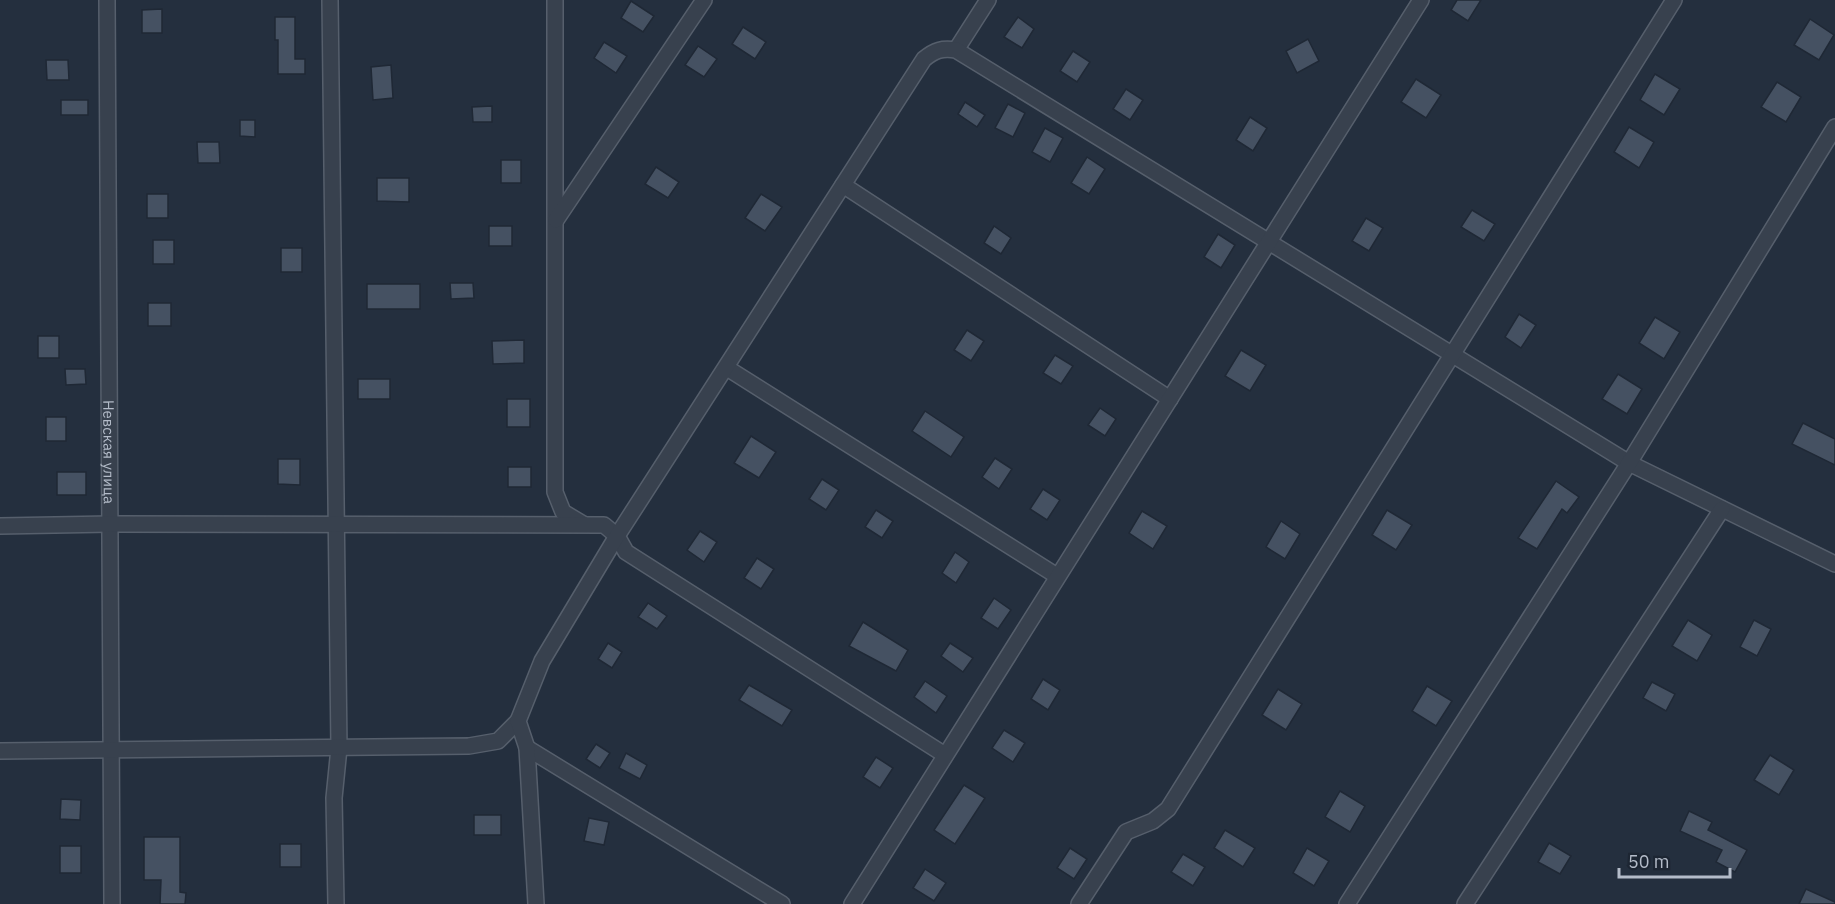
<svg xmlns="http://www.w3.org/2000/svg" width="1835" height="904" font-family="'IBM Plex Sans',sans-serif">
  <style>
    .building { fill: #455162; stroke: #1f2835; stroke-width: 1.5 }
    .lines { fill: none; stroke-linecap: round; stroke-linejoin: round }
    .street-casing { stroke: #565f6c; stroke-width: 18 }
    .street { stroke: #38414e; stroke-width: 15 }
    .labels { text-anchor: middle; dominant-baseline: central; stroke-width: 4.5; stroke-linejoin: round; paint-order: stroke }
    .street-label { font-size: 15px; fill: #b4bcc9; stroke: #1d2633 }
  </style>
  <rect width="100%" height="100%" fill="#242f3e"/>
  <g class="building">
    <path d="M1457 0H1481L1468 21 1451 10Z"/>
    <path d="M631 1 654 16 643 32 621 18Z"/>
    <path d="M162 9V33H142V10Z"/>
    <path d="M275 17H295V59H305V74H278V40H275Z"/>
    <path d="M1018 17 1034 29 1022 48 1004 37Z"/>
    <path d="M1810 19 1834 35 1819 60 1794 45Z"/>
    <path d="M743 27 766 42 755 59 732 44Z"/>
    <path d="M1308 39 1319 61 1297 73 1286 51Z"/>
    <path d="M604 42 627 56 616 73 594 58Z"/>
    <path d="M698 46 717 59 704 77 685 65Z"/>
    <path d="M1073 51 1090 62 1077 82 1060 71Z"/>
    <path d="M46 60H68L69 80H47Z"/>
    <path d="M391 65 393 98 373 100 371 67Z"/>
    <path d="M1655 74 1680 89 1664 115 1640 100Z"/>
    <path d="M1416 79 1441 95 1426 118 1401 102Z"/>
    <path d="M1777 82 1801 97 1786 122 1761 107Z"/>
    <path d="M1126 89 1143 100 1130 120 1113 109Z"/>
    <rect x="61" y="100" width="27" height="15"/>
    <path d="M965 102 985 115 977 127 958 114Z"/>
    <path d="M1008 104 1025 113 1013 137 995 128Z"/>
    <path d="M492 106V122H473L472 107Z"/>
    <path d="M1250 117 1267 128 1253 151 1236 140Z"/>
    <path d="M240 120H255V137L240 136Z"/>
    <path d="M1629 127 1654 142 1639 168 1614 152Z"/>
    <path d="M1045 128 1063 138 1050 162 1032 152Z"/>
    <path d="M197 142H219L220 163H198Z"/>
    <path d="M1087 157 1105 169 1089 194 1071 183Z"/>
    <rect x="501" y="160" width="20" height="23"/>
    <path d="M656 167 679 182 668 198 645 184Z"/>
    <path d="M377 178H409V202L377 201Z"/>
    <rect x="147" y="194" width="21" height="24"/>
    <path d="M761 194 782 207 765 231 745 218Z"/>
    <path d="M1472 210 1495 224 1484 241 1461 227Z"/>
    <path d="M1366 218 1383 228 1369 251 1352 241Z"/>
    <rect x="489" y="226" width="23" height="20"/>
    <path d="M994 226 1011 238 1001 254 984 243Z"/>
    <path d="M1218 234 1235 245 1221 268 1204 257Z"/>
    <rect x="153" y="240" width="21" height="24"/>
    <rect x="281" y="248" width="21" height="24"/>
    <path d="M450 283H473L474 298 451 299Z"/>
    <rect x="367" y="284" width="53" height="25"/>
    <rect x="148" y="303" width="23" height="23"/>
    <path d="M1519 314 1536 325 1521 348 1505 337Z"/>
    <path d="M1655 317 1680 332 1664 359 1639 343Z"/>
    <path d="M967 330 984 341 971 361 954 350Z"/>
    <rect x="38" y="336" width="21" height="22"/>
    <path d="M524 340V363L493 364 492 341Z"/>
    <path d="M1241 350 1266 365 1250 391 1225 376Z"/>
    <path d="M1055 355 1073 366 1061 384 1043 373Z"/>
    <path d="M65 369H85L86 384 66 385Z"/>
    <path d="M1618 374 1642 389 1627 414 1602 399Z"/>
    <rect x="358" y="379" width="32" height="20"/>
    <rect x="507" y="399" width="23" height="28"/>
    <path d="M1100 408 1116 419 1105 436 1088 425Z"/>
    <path d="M925 411 964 437 951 457 912 431Z"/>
    <rect x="46" y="417" width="20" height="24"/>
    <path d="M1803 423 1835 439V465L1792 444Z"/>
    <path d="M751 436 776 452 759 478 734 463Z"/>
    <path d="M995 458 1012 469 999 489 982 477Z"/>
    <path d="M278 459H300V485L278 484Z"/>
    <rect x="508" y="467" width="23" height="20"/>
    <rect x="57" y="472" width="29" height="23"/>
    <path d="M822 479 839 490 826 510 809 499Z"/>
    <path d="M1556 481 1579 497 1567 513 1562 509 1537 549 1518 538Z"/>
    <path d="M1043 489 1060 500 1047 520 1030 509Z"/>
    <path d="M876 510 893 521 882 538 865 527Z"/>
    <path d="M1387 510 1412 525 1396 550 1372 535Z"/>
    <path d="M1142 511 1167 526 1153 549 1129 533Z"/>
    <path d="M1281 521 1300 534 1285 559 1266 547Z"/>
    <path d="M700 531 717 542 704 562 687 550Z"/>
    <path d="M955 552 969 562 956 583 942 573Z"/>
    <path d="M757 558 774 569 761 589 744 578Z"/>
    <path d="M994 598 1011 610 998 629 981 618Z"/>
    <path d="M648 603 667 616 657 629 638 617Z"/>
    <path d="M1688 620 1712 635 1697 661 1672 646Z"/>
    <path d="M1754 620 1771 629 1757 656 1740 647Z"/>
    <path d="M863 622 908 650 896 671 849 646Z"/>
    <path d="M608 643 622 652 612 668 598 659Z"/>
    <path d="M950 643 973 658 963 672 941 656Z"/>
    <path d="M1043 679 1060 690 1048 710 1031 699Z"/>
    <path d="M925 681 947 696 936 713 914 697Z"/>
    <path d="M1652 682 1675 694 1666 711 1643 698Z"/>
    <path d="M749 685 792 710 782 726 739 700Z"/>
    <path d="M1427 686 1452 701 1436 726 1412 711Z"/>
    <path d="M1278 689 1302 704 1286 730 1262 715Z"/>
    <path d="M1004 730 1025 743 1013 762 992 748Z"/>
    <path d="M596 744 610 753 600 768 586 759Z"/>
    <path d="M626 753 647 765 640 779 619 768Z"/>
    <path d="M1770 755 1794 770 1779 795 1754 780Z"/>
    <path d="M876 757 893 768 880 788 863 777Z"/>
    <path d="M964 785 985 798 955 844 934 830Z"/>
    <path d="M1340 791 1365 806 1350 832 1325 817Z"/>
    <path d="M61 799 81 800 80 820 60 819Z"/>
    <path d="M1689 811 1712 822 1708 830 1747 850 1735 872 1716 862 1722 850 1680 831Z"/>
    <rect x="474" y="815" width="27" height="20"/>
    <path d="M589 818 609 822 604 845 584 841Z"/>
    <path d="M1225 830 1255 848 1243 867 1214 848Z"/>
    <path d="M144 837H180V892L186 893 185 904H160L161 880H144Z"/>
    <path d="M1549 843 1571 856 1560 874 1538 862Z"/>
    <rect x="280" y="844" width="21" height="23"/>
    <rect x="60" y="846" width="21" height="27"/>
    <path d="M1070 848 1087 859 1074 879 1057 868Z"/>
    <path d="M1307 848 1329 861 1314 886 1293 873Z"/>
    <path d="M1183 854 1205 867 1193 886 1171 872Z"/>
    <path d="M925 869 946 883 934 901 913 888Z"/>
    <path d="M1806 889 1835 902V904H1799Z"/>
  </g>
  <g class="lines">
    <defs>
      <g id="street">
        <path id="s1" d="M107 0 112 904"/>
        <path d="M330 0 339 748 334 798 336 904"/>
        <path d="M555 0V492L563 512 583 524"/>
        <path d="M956 50 988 0"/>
        <path d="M843 185 1170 399"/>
        <path d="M556 220 704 0"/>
        <path d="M727 368 1057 576"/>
        <path d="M0 526 110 524 604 525 617 536 626 552 945 755"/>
        <path d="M527 748 782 904"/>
        <path d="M0 751 469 746 498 741 518 721"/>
        <path d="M536 904 527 748 518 721 542 661 617 536 924 59C935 50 942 48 956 50L1629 463 1835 564"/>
        <path d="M852 904 1421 0"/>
        <path d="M1079 904 1126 832 1153 821 1168 809 1674 0"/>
        <path d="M1347 904 1629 463 1835 127"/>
        <path d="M1465 904 1722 509"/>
      </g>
    </defs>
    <use href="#street" class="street-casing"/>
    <use href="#street" class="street"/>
  </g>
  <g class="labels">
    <g class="street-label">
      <text stroke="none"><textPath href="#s1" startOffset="452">Невская улица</textPath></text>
    </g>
  </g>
  <path d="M1619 868v9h111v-9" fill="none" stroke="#b4bcc9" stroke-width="3"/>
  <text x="1628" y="868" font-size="18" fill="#b4bcc9" stroke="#1d2633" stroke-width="4.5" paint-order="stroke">50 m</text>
</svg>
